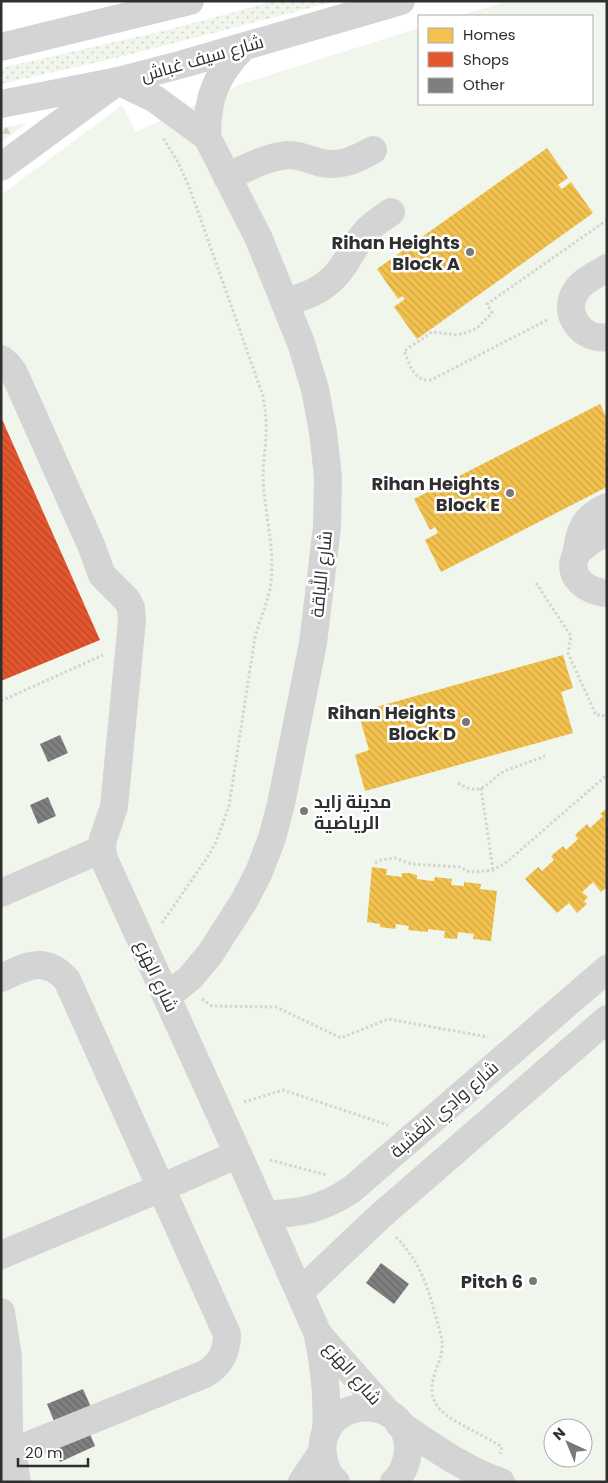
<svg xmlns="http://www.w3.org/2000/svg" width="608" height="1483" font-family="Poppins,Cairo,sans-serif">
  <style>
    .grass { fill: url(#grass-dots) }
    .forest { fill: url(#forest-firs) }
    .garden { fill: #f1f6ec; fill-rule: evenodd }
    .homes { fill: url(#homes-back-hatch) }
    .shops { fill: url(#shops-back-hatch) }
    .building { fill: url(#building-back-hatch) }
    .lines { fill: none; stroke-linecap: round; stroke-linejoin: round }
    .path { stroke: #d4d4d4; stroke-width: 3; stroke-dasharray: 2.5 2.5; stroke-linecap: butt }
    .minor { stroke: #d4d4d4; stroke-width: 28 }
    .poi-dot { fill: #787878; stroke: #fff; stroke-width: 2 }
    .labels { text-anchor: middle; dominant-baseline: central; stroke-width: 5; stroke-linejoin: round; paint-order: stroke }
    .street-label { font-size: 18px; fill: #2f2f2f; stroke: #fff }
    .poi-label { font-size: 18px; font-weight: bold; fill: #2f2f2f; stroke: #fff; text-anchor: end }
  </style>
  <defs>
    <pattern id="grass-dots" width="8" height="8" patternUnits="userSpaceOnUse" patternTransform="scale(1.25)"><rect width="8" height="8" fill="#f1f6ec"/><path d="M2 2h.1M6 6h.1" fill="none" stroke="#cfd3cb" stroke-width="1.8" stroke-linecap="round"/></pattern>
    <pattern id="forest-firs" width="22" height="20" patternUnits="userSpaceOnUse" patternTransform="scale(1.25)"><rect width="22" height="20" fill="#f1f6ec"/><path d="M5 1l3.5 6h-7zM16 11l3.5 6h-7z" fill="#cfd3cb"/></pattern>
    <pattern id="homes-back-hatch" width="6" height="6" patternUnits="userSpaceOnUse" patternTransform="scale(1.25)"><rect width="6" height="6" fill="#f2c14e"/><path d="M-1 5l2 2M0 0l6 6M5-1l2 2" fill="none" stroke="#d0a644"/></pattern>
    <pattern id="shops-back-hatch" width="6" height="6" patternUnits="userSpaceOnUse" patternTransform="scale(1.25)"><rect width="6" height="6" fill="#e4572e"/><path d="M-1 5l2 2M0 0l6 6M5-1l2 2" fill="none" stroke="#b94828"/></pattern>
    <pattern id="building-back-hatch" width="6" height="6" patternUnits="userSpaceOnUse" patternTransform="scale(1.25)"><rect width="6" height="6" fill="#7f7f7f"/><path d="M-1 5l2 2M0 0l6 6M5-1l2 2" fill="none" stroke="#686868"/></pattern>
  </defs>
  <rect width="100%" height="100%" fill="#fff"/>
  <path class="grass" d="M274 1H337L116 58 1 84V68L171 29Z"/>
  <path class="forest" d="M27 123 1 142V128Z"/>
  <path class="garden" d="M507 1H607V1482H1V195L122 105 136 132 241 84 419 28V104H592V16H459ZM553 1428H583V1458H553Z"/>
  <g class="homes">
    <path d="M547 148 568 178 558 185 562 189 571 182 593 213 417 339 394 307 405 299 402 296 398 299 377 269Z"/>
    <path d="M600 404 607 418V439L604 441 607 444V487L441 572 425 540 438 533 435 527 430 530 414 499Z"/>
    <path d="M563 655 573 688 561 692 573 733 365 791 355 755 369 750 358 712Z"/>
    <path d="M607 808V887L601 892 593 882 582 892 588 897 584 901 587 904 577 913 569 903 557 913 525 879 538 867 542 871 554 860 551 856 563 846 566 850 578 839 575 835 587 824 590 828 603 816 600 814Z"/>
    <path d="M372 867 387 869 386 875 402 877V873H409L417 875V879L432 881H434L435 877 452 879 451 885 464 886V882L481 884 480 889 497 891 491 941 473 939 474 934 458 932 457 939 444 938 445 931 428 929V932L408 930 409 926 396 924 395 929 380 927V924L367 922Z"/>
  </g>
  <path class="shops" d="M1 417 100 640 1 681Z"/>
  <g class="building">
    <path d="M60 735 68 753 48 762 40 744Z"/>
    <path d="M48 797 56 816 38 824 30 805Z"/>
    <path d="M381 1263 409 1284 394 1304 366 1283Z"/>
    <path d="M83 1389 91 1407 54 1421 47 1404Z"/>
    <path d="M88 1429 95 1446 60 1462 52 1445Z"/>
  </g>
  <g class="lines">
    <g class="path">
      <path d="M547 320 431 380C413 382 410 364 404 351L432 332 457 335 468 332 477 328 492 313 487 304 607 220"/>
      <path d="M536 583 571 636 568 653 596 715 607 716"/>
      <path d="M1 701 103 655"/>
      <path d="M458 783C485 800 488 778 507 770 520 765 533 761 545 756"/>
      <path d="M481 788 493 870"/>
      <path d="M375 863 381 860 395 858 411 864 460 867 467 871 476 872 493 870 508 861 607 775"/>
      <path d="M162 923 207 858 216 842 229 806 255 637C260 618 269 601 271 582 275 546 264 511 263 476 263 462 266 448 266 434 267 421 265 409 263 396L190 189 178 162 163 138"/>
      <path d="M202 999 212 1006 276 1007 341 1038 388 1019 488 1037"/>
      <path d="M244 1102 283 1090 388 1125"/>
      <path d="M270 1160 327 1175"/>
      <path d="M396 1237C425 1267 430 1296 441 1336 445 1354 437 1363 433 1380 427 1407 448 1417 468 1428 479 1434 491 1440 502 1447L500 1454"/>
    </g>
    <g class="minor">
      <path d="M1 47 190 1"/>
      <path d="M1 104 118 81 183 64 401 1"/>
      <path d="M207 137C207 97 216 75 243 47"/>
      <path d="M1 167 118 81 155 99 207 137 259 239 301 343 315 389 323 432 328 477 327 527 313 643 281 804 272 838 259 872 244 901 210 954 190 978 167 996"/>
      <path d="M227 177C247 168 266 157 288 155 300 155 310 160 322 163 341 167 357 159 373 150"/>
      <path d="M607 268C596 275 582 281 576 291 561 313 582 341 607 337"/>
      <path d="M285 302C304 297 322 291 336 275 348 262 354 244 367 231 373 223 383 218 391 212"/>
      <path d="M1 359 8 365 14 373 91 545 102 575 127 600 131 608 132 620 114 807 103 839 102 849 104 859 238 1154 317 1332C325 1367 328 1396 326 1432"/>
      <path d="M607 531C597 538 581 545 576 555 565 577 588 592 607 593"/>
      <path d="M576 555C580 531 582 518 607 507"/>
      <path d="M1 893 102 849"/>
      <path d="M1 978C27 966 45 955 67 980L227 1334C227 1352 221 1364 205 1374L12 1452"/>
      <path d="M265 1214C299 1214 322 1209 351 1190L607 969"/>
      <path d="M1 1255 161 1188 238 1154"/>
      <path d="M300 1292 378 1218 607 1019"/>
      <path d="M1 1312 8 1357 9 1434 17 1482"/>
      <path d="M318 1334 388 1413"/>
      <path d="M399 1424C431 1445 464 1470 501 1482"/>
      <path d="M302 1482 322 1452"/>
      <path d="M336 1482C328 1475 324 1465 323 1455 315 1400 401 1388 408 1444 409 1457 404 1473 394 1482"/>
    </g>
  </g>
  <g class="poi-dot">
    <circle cx="470" cy="252" r="5"/>
    <circle cx="510" cy="493" r="5"/>
    <circle cx="466" cy="722" r="5"/>
    <circle cx="304" cy="811" r="5"/>
    <circle cx="533" cy="1281" r="5"/>
  </g>
  <g class="labels">
    <g class="street-label">
      <text transform="translate(202 58) rotate(-16)">شارع سيف غباش</text>
      <text transform="translate(321 574) rotate(-84)">شارع اللَّباقة</text>
      <text transform="translate(157 976) rotate(65)">شارع الهَزع</text>
      <text transform="translate(444 1109) rotate(-41)">شارع وادِي الغَشبة</text>
      <text transform="translate(353 1373) rotate(49)">شارع الهَزع</text>
    </g>
    <g class="poi-label">
      <text x="460" y="242">Rihan Heights<tspan x="460" dy="21">Block A</tspan></text>
      <text x="500" y="483">Rihan Heights<tspan x="500" dy="21">Block E</tspan></text>
      <text x="456" y="712">Rihan Heights<tspan x="456" dy="21">Block D</tspan></text>
      <text x="314" y="801" text-anchor="start">مدينة زايد<tspan x="314" dy="21">الرياضية</tspan></text>
      <text x="523" y="1281">Pitch 6</text>
    </g>
  </g>
  <rect width="608" height="1483" fill="none" stroke="#2f2f2f" stroke-width="5"/>
  <rect x="418" y="15" width="175" height="90" fill="#ffffff" stroke="#acacac"/>
  <rect x="428" y="28" width="25" height="15" fill="#f2c14e" stroke="#acacac"/>
  <text x="463" y="40" font-size="15" fill="#2f2f2f">Homes</text>
  <rect x="428" y="52" width="25" height="15" fill="#e4572e" stroke="#acacac"/>
  <text x="463" y="65" font-size="15" fill="#2f2f2f">Shops</text>
  <rect x="428" y="78" width="25" height="15" fill="#7f7f7f" stroke="#acacac"/>
  <text x="463" y="90" font-size="15" fill="#2f2f2f">Other</text>
  <g transform="translate(568 1443) rotate(316)"><circle r="24" fill="#ffffff" stroke="#acacac"/>
  <path d="M0-4L9 19L0 12L-9 19Z" fill="#787878"/>
  <text y="-8" font-size="14" font-weight="bold" text-anchor="middle" fill="#2f2f2f">N</text>
  </g>
  <path d="M18 1458v8h70v-8" fill="none" stroke="#2f2f2f" stroke-width="2.5"/>
  <text x="25" y="1458" font-size="15" fill="#2f2f2f" stroke="#ffffff" stroke-width="4" paint-order="stroke">20 m</text>
</svg>
